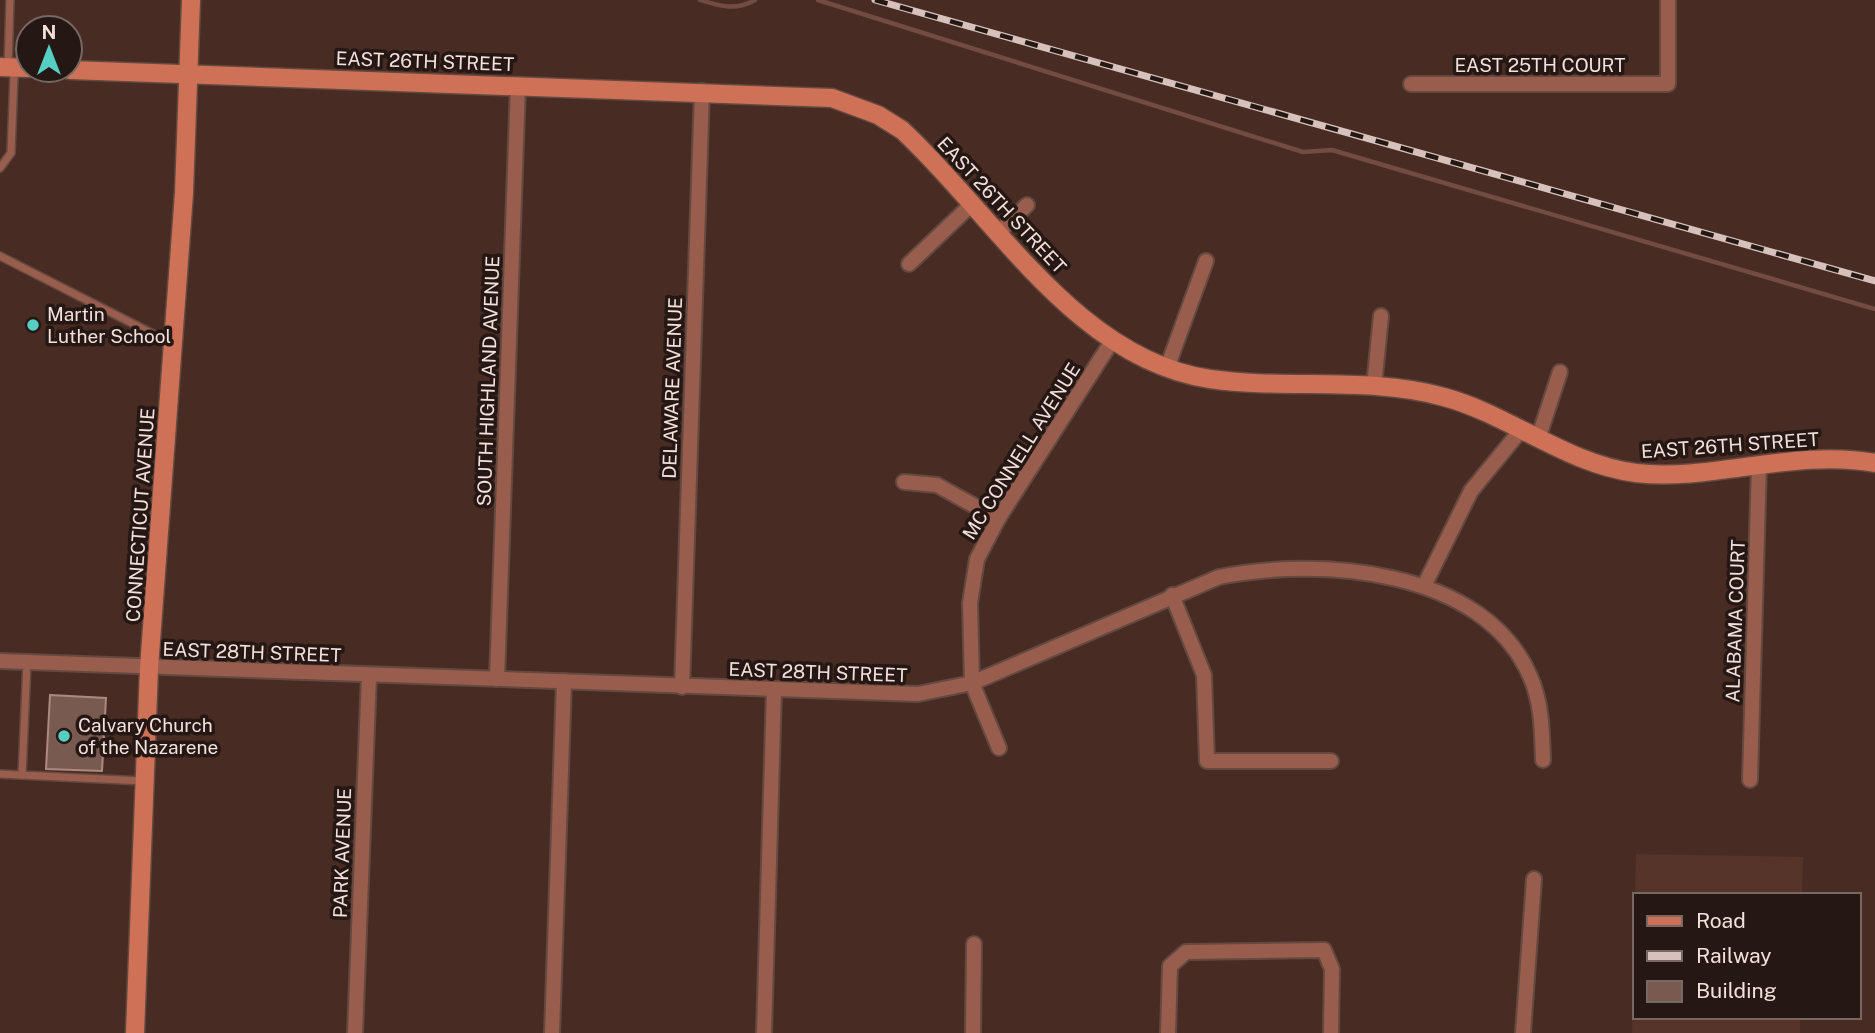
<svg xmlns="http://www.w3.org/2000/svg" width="1875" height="1033" font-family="'Public Sans',sans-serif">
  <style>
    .built { fill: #56342a }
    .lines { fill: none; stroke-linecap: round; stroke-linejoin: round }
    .stream { stroke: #724c43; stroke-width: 4.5 }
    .building { fill: #795a51; stroke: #ad8a80; stroke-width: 2 }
    .lane-casing { stroke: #634940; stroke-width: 10 }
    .street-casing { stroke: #634940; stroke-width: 18 }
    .secondary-casing { stroke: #634940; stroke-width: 21 }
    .lane { stroke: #985d4c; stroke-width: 7 }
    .street { stroke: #985d4c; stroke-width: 14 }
    .secondary { stroke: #ce7156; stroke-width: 18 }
    .rail-casing { stroke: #d6c1bc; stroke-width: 7 }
    .rail { stroke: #251814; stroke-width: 4.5; stroke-dasharray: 13; stroke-linecap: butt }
    .poi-dot { fill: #56cec3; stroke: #251814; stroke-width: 2.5 }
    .labels { text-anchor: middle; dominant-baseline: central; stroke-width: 7; stroke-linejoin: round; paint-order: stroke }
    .street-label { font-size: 19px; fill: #f3e0db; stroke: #251814 }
    .poi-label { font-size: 19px; fill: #f3e0db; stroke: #251814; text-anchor: start }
  </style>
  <rect width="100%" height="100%" fill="#482c23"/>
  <g class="built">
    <path d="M1636 854 1803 857 1802 895H1635Z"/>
    <path d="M1635 899V1017H1800V1033H1632Z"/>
  </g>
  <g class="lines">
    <g class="stream">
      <path d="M700 0C720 6 736 11 755 0"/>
      <path d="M818 0 1303 152 1332 150 1875 309"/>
    </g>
  </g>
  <path class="building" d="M50 695 106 698 102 771 46 769Z"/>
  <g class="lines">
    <defs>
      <g id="lane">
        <path d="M0 168 11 153 14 75 8 67 10 0"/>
        <path d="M0 256 171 343"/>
        <path d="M0 774 143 781"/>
        <path d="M22 775 27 663"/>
      </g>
      <g id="street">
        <path d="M1411 84H1668V0"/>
        <path d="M999 232 1027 205"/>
        <path d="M909 264 973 203"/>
        <path d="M1167 368 1206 261"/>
        <path d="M1374 386 1381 316"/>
        <path d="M1538 439 1560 372"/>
        <path d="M904 482 937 485 998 519"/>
        <path d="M1424 586 1471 491 1521 430"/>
        <path d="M1172 595 1204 675 1207 761H1331"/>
        <path d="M0 661 918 694 972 683 1219 577C1319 557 1483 568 1530 676 1542 703 1542 731 1543 760"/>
        <path d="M497 679 518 85"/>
        <path d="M682 687 702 91"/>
        <path d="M999 748 972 683 970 603 977 559 998 519 1112 341"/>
        <path d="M1750 780 1759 464"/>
        <path d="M355 1033 369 675"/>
        <path d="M552 1033 564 681"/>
        <path d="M764 1033 774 690"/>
        <path d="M973 1033 974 944"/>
        <path d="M1168 1033 1170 966 1186 952 1324 950 1332 969 1331 1033"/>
        <path d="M1523 1033 1534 879"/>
      </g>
      <g id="secondary">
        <path d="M0 67 28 68"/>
        <path d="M70 70 832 98 878 115 902 130C995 216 1076 359 1210 379 1287 390 1368 376 1444 397 1510 415 1566 464 1636 473 1712 482 1795 448 1875 463"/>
        <path d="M135 1033 149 668 184 193 191 0"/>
      </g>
    </defs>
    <use href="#lane" class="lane-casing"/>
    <use href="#street" class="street-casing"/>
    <use href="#secondary" class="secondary-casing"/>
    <use href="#lane" class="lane"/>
    <use href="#street" class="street"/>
    <use href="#secondary" class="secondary"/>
    <defs>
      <path id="rail" d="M875 0 1875 281"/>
    </defs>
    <use href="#rail" class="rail-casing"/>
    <use href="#rail" class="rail"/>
  </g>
  <g class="poi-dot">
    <circle cx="33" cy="325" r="7"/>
    <circle cx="64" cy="736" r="7"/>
  </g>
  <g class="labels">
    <g class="street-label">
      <text transform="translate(425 61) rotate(2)">EAST 26TH STREET</text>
      <text x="1540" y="65">EAST 25TH COURT</text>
      <text transform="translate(1002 205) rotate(47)">EAST 26TH STREET</text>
      <text transform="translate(488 381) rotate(-88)">SOUTH HIGHLAND AVENUE</text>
      <text transform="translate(672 388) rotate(-88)">DELAWARE AVENUE</text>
      <text transform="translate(1730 445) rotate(-4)">EAST 26TH STREET</text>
      <text transform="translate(1021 451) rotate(-58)">MC CONNELL AVENUE</text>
      <text transform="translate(140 515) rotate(-86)">CONNECTICUT AVENUE</text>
      <text transform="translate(1735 621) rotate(-88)">ALABAMA COURT</text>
      <text transform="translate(252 652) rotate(2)">EAST 28TH STREET</text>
      <text transform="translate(818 672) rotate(2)">EAST 28TH STREET</text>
      <text transform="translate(342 853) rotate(-88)">PARK AVENUE</text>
    </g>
    <g class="poi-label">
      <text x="47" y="314">Martin<tspan x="47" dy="22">Luther School</tspan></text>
      <text x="78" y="725">Calvary Church<tspan x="78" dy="22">of the Nazarene</tspan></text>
    </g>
  </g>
  <rect x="1633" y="893" width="228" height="126" fill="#251814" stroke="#776864" stroke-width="2"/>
  <rect x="1647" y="916" width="35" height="10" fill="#ce7156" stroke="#776864" stroke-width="2"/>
  <text x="1696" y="928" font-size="21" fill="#f3e0db">Road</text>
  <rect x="1647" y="951" width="35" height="10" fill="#d6c1bc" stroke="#776864" stroke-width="2"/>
  <text x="1696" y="963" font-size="21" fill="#f3e0db">Railway</text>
  <rect x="1647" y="981" width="35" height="21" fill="#795a51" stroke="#776864" stroke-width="2"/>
  <text x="1696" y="998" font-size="21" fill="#f3e0db">Building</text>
  <g transform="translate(49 49)"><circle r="33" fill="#251814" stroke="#776864" stroke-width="2"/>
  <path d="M0-5L12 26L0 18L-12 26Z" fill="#56cec3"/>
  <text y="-10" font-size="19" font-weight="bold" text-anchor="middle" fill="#f3e0db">N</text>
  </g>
</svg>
